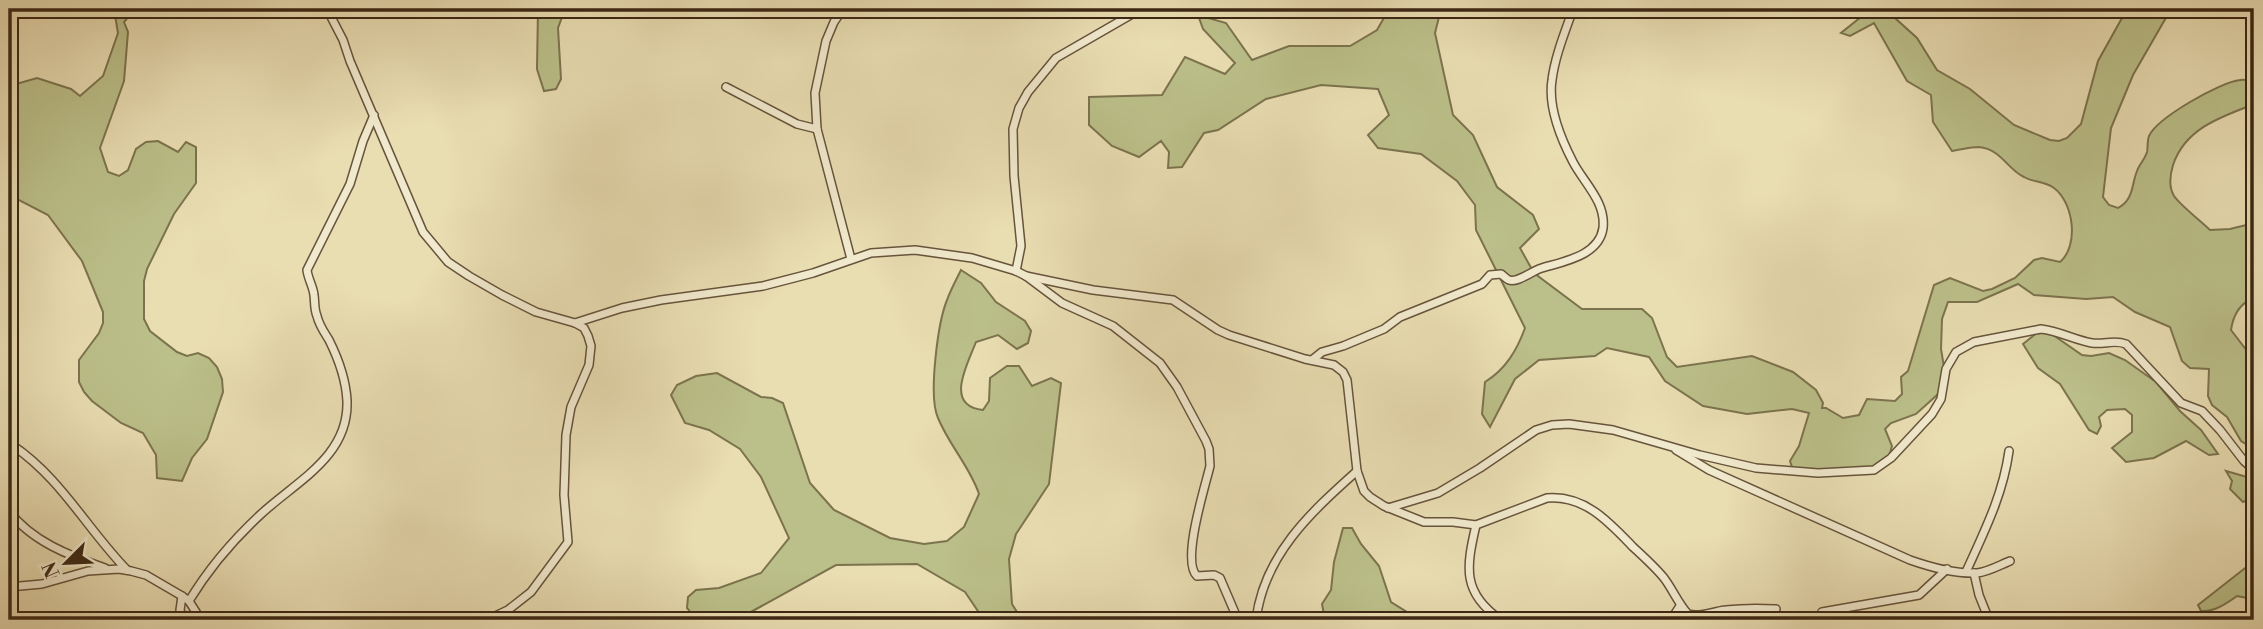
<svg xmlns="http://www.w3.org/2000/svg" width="2263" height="629" font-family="'Libre Bodoni',serif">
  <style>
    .green { fill: #bbbf89; stroke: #7c734e; stroke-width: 2 }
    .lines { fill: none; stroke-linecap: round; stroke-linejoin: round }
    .minor-casing { stroke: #67543c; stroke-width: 10 }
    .minor { stroke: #f1e9cd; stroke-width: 7 }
  </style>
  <rect width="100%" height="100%" fill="#e9ddb2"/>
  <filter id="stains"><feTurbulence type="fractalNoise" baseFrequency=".00286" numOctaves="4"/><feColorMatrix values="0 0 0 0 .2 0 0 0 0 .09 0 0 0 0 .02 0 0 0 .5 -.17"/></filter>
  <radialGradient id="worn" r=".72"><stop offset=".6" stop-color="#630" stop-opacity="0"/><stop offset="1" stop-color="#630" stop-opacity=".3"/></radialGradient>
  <g class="green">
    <path d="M114 9H135L124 22 128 32 124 81 100 148 108 172 119 176 128 170 136 149 146 142 158 141 178 152 186 142 196 147V183L174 214 147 269 144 281V319L150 331 177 352 187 356 198 353 209 358 217 367 222 379 223 392 207 439 192 458 182 481 157 478 156 455 143 433 121 423 92 401 84 392 79 382V360L99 333 103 323V312L82 261 48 215 9 195V86L37 78 71 89 80 96 103 76 118 33Z"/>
    <path d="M538 9H565L558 28 561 79 556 89 544 91 537 69Z"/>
    <path d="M1389 9H1441L1435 33 1453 115 1473 135 1497 187 1533 215 1539 229 1520 248 1534 273 1582 309H1642L1652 318 1667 357 1677 367 1752 356 1793 372 1816 390 1823 403 1822 408H1826L1843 418 1859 415 1867 399 1895 401 1902 394 1901 377 1908 371 1934 285 1950 278 1983 291 1992 289 2015 278 2034 260 2042 258 2060 262C2079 246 2074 203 2054 188 2043 180 2034 183 2024 177 2008 170 2001 149 1979 147 1970 147 1960 150 1952 151L1933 122 1931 95 1907 81 1874 23 1850 36 1841 33 1871 9H1889L1895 18 1917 38 1937 70 1970 89 2014 125 2050 140 2059 141 2067 138 2081 124 2098 61 2127 9H2171L2133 75 2111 128 2103 197 2109 205 2118 208C2134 199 2131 186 2137 171 2139 165 2145 159 2147 152 2148 148 2147 141 2149 136 2157 118 2220 82 2240 80 2246 79 2250 80 2254 84V102L2252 105C2220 117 2185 129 2173 165 2170 175 2168 186 2174 196 2182 207 2200 220 2210 230L2230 229 2246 225 2254 229V300L2251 299C2239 305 2233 316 2231 330L2254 360V449L2241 441 2227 417 2212 405 2208 396 2209 369 2190 368 2182 361 2170 327 2135 312 2113 297 2086 299 2034 295 2018 284 1977 302H1948L1942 319 1941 349 1946 379 1937 395 1916 414 1891 423 1885 429 1892 446 1887 464 1841 474 1793 470 1790 461 1799 446 1809 413 1792 409 1747 414 1703 406 1665 381 1649 357 1607 348 1595 356 1539 360 1515 379 1490 427 1482 414 1485 382C1506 369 1517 350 1525 328L1476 230 1475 205 1457 181 1421 154 1378 148 1368 135 1389 115 1378 89 1321 85 1266 99 1218 130 1204 133 1182 167 1168 168 1169 152 1161 141 1139 157 1112 146 1089 125V97L1162 95 1185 57 1225 74 1235 63 1203 29 1198 15 1226 23 1252 60 1289 46H1350L1377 30Z"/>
    <path d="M961 270 981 283 996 302 1025 321 1031 331 1028 343 1017 349 998 335 976 342C967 365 944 406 983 410L989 401 990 378 1007 366H1019L1032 386 1051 378 1061 383 1049 484 1016 534 1009 559 1012 604 1022 620H984L965 592 917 564 836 565 740 618C731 621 702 623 695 617 692 615 690 611 687 608L688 597 696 590 719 588 761 573 789 538 761 477 740 449 709 430 685 423 671 395 677 385 696 376 717 373 761 397 772 398 783 403 810 483 834 510 890 538 924 544 947 541 964 527 979 494C970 467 949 445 938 418 928 396 938 322 947 300 951 289 956 280 961 270Z"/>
    <path d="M2043 328 2082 355 2091 356 2109 353 2125 360 2156 382 2180 411 2201 430 2218 454 2209 455 2186 441 2154 458 2126 462 2112 448 2132 432V415L2125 409 2107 410 2099 417 2101 426 2097 434 2089 430 2060 384 2038 368 2023 344Z"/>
    <path d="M2226 471 2254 479V497L2243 502 2230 489 2232 481Z"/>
    <path d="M1343 528H1352L1361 544 1379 566 1391 602 1420 620H1325L1322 604 1331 590 1334 562Z"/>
    <path d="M2249 565 2254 570V602L2252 599 2237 596C2226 604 2214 612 2201 611L2198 605Z"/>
  </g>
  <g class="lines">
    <defs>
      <g id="minor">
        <path d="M327 9 343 40 350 61 423 232 448 262 469 276 502 295 536 312 575 323 584 328 588 336 591 346 589 365 571 407 566 435 564 495 568 542 531 592 508 610 487 620"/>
        <path d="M843 9 834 22 826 41 815 93 817 129 851 259"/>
        <path d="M726 87 797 124 817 129"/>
        <path d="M1016 271 1021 246 1014 176 1013 129 1019 108 1028 92 1056 58 1141 9"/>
        <path d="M1026 276 1093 290 1173 300 1218 330 1229 335 1305 359 1334 365 1343 372 1347 380 1357 471 1364 491 1370 497 1384 506 1424 522H1453L1476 525 1547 498C1585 495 1609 522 1633 547 1644 557 1655 567 1664 578 1673 590 1678 603 1688 614 1701 618 1713 611 1726 610 1743 608 1759 608 1776 609"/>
        <path d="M575 323 622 308 661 300 763 286 813 273 871 253 915 250 972 258 1016 271 1026 276 1062 303 1113 326 1160 363 1177 387 1206 441 1209 449 1210 466C1205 487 1181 562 1197 576L1214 575 1220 578 1238 620"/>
        <path d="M1312 360 1322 352 1343 346 1384 329 1400 317 1482 284 1490 275 1501 274C1504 276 1506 279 1509 280 1517 283 1531 272 1539 269 1560 262 1599 257 1603 228 1606 202 1584 183 1573 162 1561 139 1548 106 1552 80 1555 56 1565 32 1573 9"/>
        <path d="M12 445C61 478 87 529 127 570"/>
        <path d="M1676 450 1709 470 1910 560C1930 567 1956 574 1977 573 1988 572 2000 565 2010 561"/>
        <path d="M1388 508 1438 493 1480 468 1536 430 1552 425 1569 424 1613 430 1700 455 1756 468 1818 473 1874 470 1891 458 1932 414 1941 399 1946 369 1956 352 1974 342 2041 329C2059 331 2075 340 2092 343 2104 345 2114 339 2126 344L2181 403 2202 411 2220 430 2244 461 2254 470"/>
        <path d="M9 511C31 541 70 556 105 568"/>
        <path d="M1476 525C1466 568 1462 593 1501 620"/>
        <path d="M1966 572C1984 532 2003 495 2009 451"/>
        <path d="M1974 573 1979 595 1989 620"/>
        <path d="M9 587 42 584 88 571 119 569 131 571 146 575 182 596 189 601 201 620"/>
        <path d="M182 596 180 610 183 620"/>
        <path d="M189 601C209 568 232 541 260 515 295 482 349 457 347 401 346 380 338 358 329 340 324 332 319 325 317 316 314 309 315 302 314 295 313 286 308 279 307 270L350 184 363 141 374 115"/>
        <path d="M1822 612 1919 595 1947 569"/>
        <path d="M1256 620C1264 555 1310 513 1357 471"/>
        <path d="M1671 620 1680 606"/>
      </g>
    </defs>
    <use href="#minor" class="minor-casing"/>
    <use href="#minor" class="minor"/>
  </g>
  <rect width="2263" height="629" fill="none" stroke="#e9ddb2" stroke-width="35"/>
  <rect x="10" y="10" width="2242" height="608" fill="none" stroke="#3c2714" stroke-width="3.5"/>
  <rect x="18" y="18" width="2228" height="594" fill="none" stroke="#3c2714" stroke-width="2"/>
  <g transform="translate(66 563) rotate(246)" stroke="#f1e9cd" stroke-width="5" paint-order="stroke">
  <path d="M0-5L12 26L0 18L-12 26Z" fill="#3c2714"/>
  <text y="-10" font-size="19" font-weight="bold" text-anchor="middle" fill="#3c2714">N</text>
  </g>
  <rect width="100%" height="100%" filter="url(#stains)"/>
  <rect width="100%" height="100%" fill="url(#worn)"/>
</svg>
